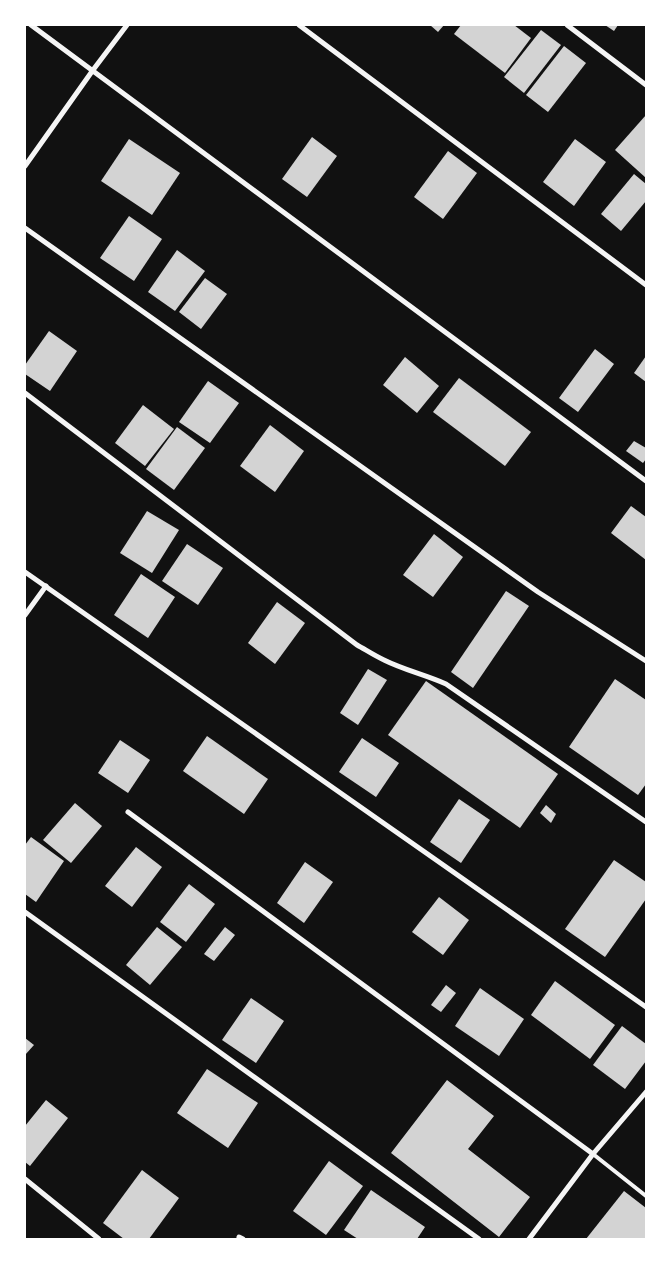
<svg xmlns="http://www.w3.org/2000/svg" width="671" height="1264" font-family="Merriweather,serif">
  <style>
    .building { fill: #d3d3d3 }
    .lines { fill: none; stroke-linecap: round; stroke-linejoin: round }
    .service { stroke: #f5f5f5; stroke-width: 4 }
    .minor { stroke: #f5f5f5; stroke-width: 5 }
  </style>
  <rect width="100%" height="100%" fill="#111"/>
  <g class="building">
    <path d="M430 25H444L438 32Z"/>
    <path d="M461 25H514L531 38 505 73 454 34Z"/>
    <path d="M605 25H618L614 31Z"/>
    <path d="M541 30 561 45 524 93 504 77Z"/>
    <path d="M564 46 586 63 548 112 526 95Z"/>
    <path d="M646 115V178L615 150Z"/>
    <path d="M312 137 337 156 307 197 282 179Z"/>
    <path d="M129 139 180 173 152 215 101 181Z"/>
    <path d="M575 139 606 162 574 206 543 182Z"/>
    <path d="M448 151 477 173 443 219 414 197Z"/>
    <path d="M634 174 646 184V201L621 231 601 214Z"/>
    <path d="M129 216 162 239 134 281 100 258Z"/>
    <path d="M177 250 205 271 175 311 148 292Z"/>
    <path d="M205 278 227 294 201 329 179 312Z"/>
    <path d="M49 331 77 351 50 391 25 374V365Z"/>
    <path d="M595 349 614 364 578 412 559 398Z"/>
    <path d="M646 356V382L634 373Z"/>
    <path d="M405 357 439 386 417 413 383 385Z"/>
    <path d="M459 378 531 432 505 466 433 412Z"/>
    <path d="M208 381 239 403 210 443 179 422Z"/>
    <path d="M143 405 174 429 145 466 115 443Z"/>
    <path d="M270 425 304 451 275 492 240 466Z"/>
    <path d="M177 427 205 448 174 490 146 469Z"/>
    <path d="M634 441 646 448V459L643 463 626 451Z"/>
    <path d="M631 506 646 517V560L611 533Z"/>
    <path d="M147 511 179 530 152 573 120 553Z"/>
    <path d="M434 534 463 557 433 597 403 575Z"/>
    <path d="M187 544 223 568 198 605 162 581Z"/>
    <path d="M141 574 175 597 148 638 114 615Z"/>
    <path d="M506 591 529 606 473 688 451 672Z"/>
    <path d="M277 602 305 623 275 664 248 643Z"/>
    <path d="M368 669 387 680 358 725 340 713Z"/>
    <path d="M615 679 646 700V784L638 795 569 747Z"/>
    <path d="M426 681 558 774 520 828 388 735Z"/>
    <path d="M207 736 268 779 244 814 183 771Z"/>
    <path d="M362 738 399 763 376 797 339 772Z"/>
    <path d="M120 740 150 760 128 793 98 773Z"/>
    <path d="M459 799 490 820 461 863 430 842Z"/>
    <path d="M75 803 102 826 71 863 43 840Z"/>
    <path d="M546 805 556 814 551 823 540 813Z"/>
    <path d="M31 837 64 861 36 902 25 894V845Z"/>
    <path d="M136 847 162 867 132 907 105 886Z"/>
    <path d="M614 860 646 882V899L605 957 565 929Z"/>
    <path d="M305 862 333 882 304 923 277 903Z"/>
    <path d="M189 884 215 904 186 942 160 922Z"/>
    <path d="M439 897 469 920 443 955 412 932Z"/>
    <path d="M157 927 182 947 150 985 126 965Z"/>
    <path d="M225 927 235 935 214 961 204 954Z"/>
    <path d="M555 981 615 1025 590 1059 531 1015Z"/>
    <path d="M446 985 456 993 441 1012 431 1005Z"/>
    <path d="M480 988 524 1019 499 1056 455 1026Z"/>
    <path d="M251 998 284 1021 256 1063 222 1040Z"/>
    <path d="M622 1026 646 1044V1061L625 1089 593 1065Z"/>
    <path d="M25 1038 34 1045 25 1055Z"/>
    <path d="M207 1069 258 1103 228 1148 177 1113Z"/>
    <path d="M447 1080 494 1116 468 1149 530 1197 499 1237 391 1153Z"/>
    <path d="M46 1100 68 1118 30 1166 25 1162V1126Z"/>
    <path d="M329 1161 363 1186 326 1235 293 1211Z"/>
    <path d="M142 1170 179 1198 149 1239H124L103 1223Z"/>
    <path d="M371 1190 425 1227 417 1239H358L344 1230Z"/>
    <path d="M624 1191 646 1208V1239H586Z"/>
  </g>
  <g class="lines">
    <path class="service" d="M593 1154 646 1196"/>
    <g class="minor">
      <path d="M31 25 646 481"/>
      <path d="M299 25 646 285"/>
      <path d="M567 25 646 85"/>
      <path d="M25 166 93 70 127 25"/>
      <path d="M25 228 538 592 646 661"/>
      <path d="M25 393 357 645C366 650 375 656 384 660 404 670 426 675 446 684L646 822"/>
      <path d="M25 572 646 1007"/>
      <path d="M25 615 46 586"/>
      <path d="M128 812 593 1154"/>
      <path d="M25 912 479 1239"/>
      <path d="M25 1179 99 1239"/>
      <path d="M239 1237 243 1239"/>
      <path d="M529 1239 593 1154 646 1092"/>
    </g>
  </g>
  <rect width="671" height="1264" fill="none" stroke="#ffffff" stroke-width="52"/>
</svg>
